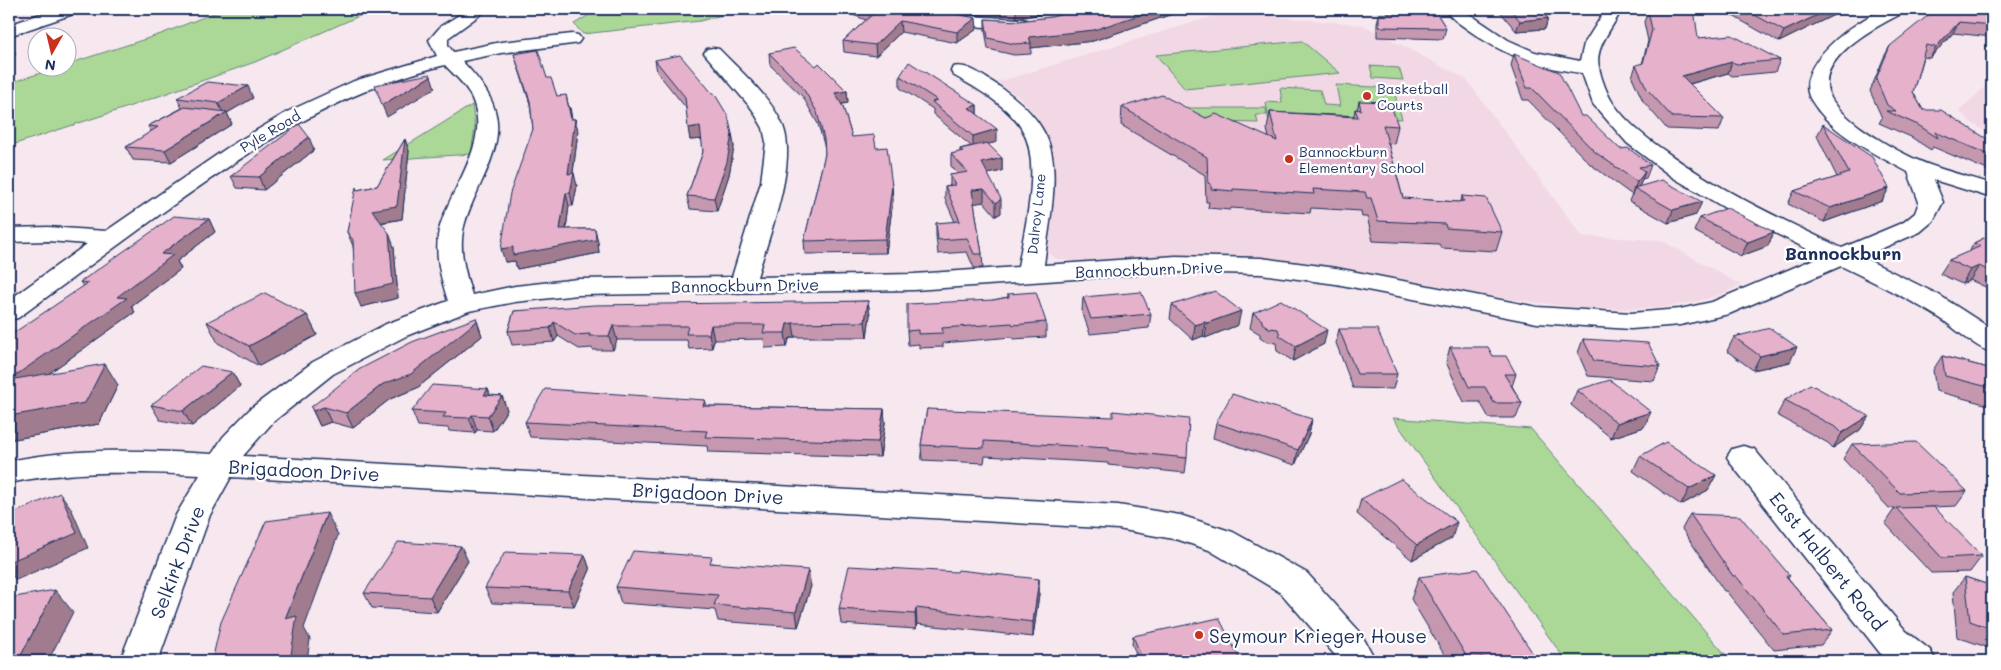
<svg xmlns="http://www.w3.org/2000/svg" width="2001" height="670" font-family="Mali,sans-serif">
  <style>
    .built { fill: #f2d8e4 }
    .green { fill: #abd897; stroke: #63847a }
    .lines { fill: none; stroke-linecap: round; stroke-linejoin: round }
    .minor-casing { stroke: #1b2f5e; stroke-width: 3 }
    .minor { fill: #fff; fill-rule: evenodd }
    .wall { fill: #c598af; stroke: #1b2f5e }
    .shaded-wall { fill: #a07c8e; stroke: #1b2f5e }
    .building { fill: #e5b1cb; stroke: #1b2f5e }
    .poi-dot { fill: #c8321e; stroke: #fff; stroke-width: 2 }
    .labels { text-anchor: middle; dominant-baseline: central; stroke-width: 4.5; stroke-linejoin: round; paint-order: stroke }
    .far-poi-label { font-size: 14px; fill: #1b2f5e; stroke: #fff; text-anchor: start }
    .far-street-label { font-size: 14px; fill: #1b2f5e; stroke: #fff }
    .street-label { font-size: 16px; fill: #1b2f5e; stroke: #fff }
    .neighbourhood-label { font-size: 18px; font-weight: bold; fill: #1b2f5e; stroke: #fff }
    .near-street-label { font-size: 19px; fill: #1b2f5e; stroke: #fff }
    .near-poi-label { font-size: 19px; fill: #1b2f5e; stroke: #fff; text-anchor: start }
  </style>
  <rect width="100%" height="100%" fill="#f7e8ef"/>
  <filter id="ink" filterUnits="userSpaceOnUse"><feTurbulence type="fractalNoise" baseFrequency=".02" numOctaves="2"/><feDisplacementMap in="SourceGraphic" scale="10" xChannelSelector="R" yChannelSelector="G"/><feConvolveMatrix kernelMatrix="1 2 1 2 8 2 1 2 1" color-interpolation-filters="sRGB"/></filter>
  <g filter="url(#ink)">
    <g class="built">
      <path d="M1227 12 1363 25 1466 79 1582 236 1661 240 1741 285 1720 295 1694 302 1660 308 1590 309 1507 299 1326 265 1282 259 1194 255 1075 261 1057 259 1050 255 1048 250 1052 222 1053 151 1044 129 1034 113 1020 98 998 82Z"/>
      <path d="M1992 80V136L1972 123 1959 111Z"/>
    </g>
    <g class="green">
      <path d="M224 9H375L255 62 125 108 15 144 9 133V83L57 68H68V64L161 34Z"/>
      <path d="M599 9H744L700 21 583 34 574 24Z"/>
      <path d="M1302 41 1340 73 1185 89 1156 55Z"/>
      <path d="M1370 66 1399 68 1403 80 1373 78Z"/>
      <path d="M1336 85 1393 88 1402 119 1343 115 1270 130 1266 102 1282 103 1280 88 1320 90 1324 105 1340 106Z"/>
      <path d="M472 105 475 127 471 154 383 160Z"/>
      <path d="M1168 108H1266L1267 115H1256L1258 123 1220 122Z"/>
      <path d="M1393 418 1531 429 1731 661H1566Z"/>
    </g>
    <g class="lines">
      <defs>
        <g id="minor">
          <path d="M55 9 75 10 73 14 9 36V25Z"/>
          <path d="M469 9H488L448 38V45L453 52 501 42 572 34 578 35 581 39 578 43 572 44 501 53 462 61C502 103 507 128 482 181 475 197 466 214 463 231 459 253 466 275 472 295L515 286 578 279 732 277 761 182 766 142 763 128 752 109 704 53 707 49 713 48 719 49C742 73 770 96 783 126 798 163 768 239 757 277L914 274 1018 267C1024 230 1041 169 1024 133 1011 107 978 89 953 75L951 71 953 67C968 63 982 76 994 83 1014 96 1034 112 1045 134 1063 168 1048 228 1044 265L1176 256 1261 258 1336 268 1537 307 1631 313 1680 309 1712 302 1821 256 1725 208 1672 177 1627 143 1593 104 1582 73C1538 68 1503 55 1467 29 1459 23 1450 18 1445 9H1462L1508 40 1535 52 1580 61 1584 44 1606 9H1622C1614 26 1594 47 1599 67 1601 78 1607 94 1613 103 1626 122 1646 138 1665 151 1720 191 1781 219 1842 248L1904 222 1915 213 1919 202 1908 172C1874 153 1832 135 1811 100 1791 66 1856 20 1883 10 1889 7 1898 9 1905 9L1903 13C1879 25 1824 53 1827 86 1829 116 1901 154 1927 164 1948 172 1971 177 1992 184V198L1934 180 1943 202 1933 221 1920 232 1862 257 1939 295 1987 326 1992 330V352C1976 349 1953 326 1938 317 1907 298 1874 282 1841 266L1729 314 1680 325 1631 329 1537 323 1336 284 1261 274 1176 272 914 290 578 295 515 302 469 311 406 336 333 374 273 422 243 456 1118 505 1180 515 1233 532 1307 573 1360 632 1376 661H1338L1334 654 1281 593 1209 550 1179 540 1118 529 231 477 210 515 158 661H120L176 515 200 475C136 472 72 470 9 483V461C76 447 144 450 212 454L223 437 251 408 313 362 386 324 448 301C441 279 434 254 439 230 450 186 497 138 468 91 462 81 452 73 445 65 335 92 253 148 162 213 114 248 66 283 18 318L9 320V300L87 244 48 241 9 242V228L48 227 106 231 227 148 289 111 354 81 437 56 429 40 441 26Z"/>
          <path d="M906 9H936L968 16 1021 19 1027 20 1030 24 1027 28 1021 29 968 26 908 13Z"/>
          <path d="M1743 446 1754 449 1906 631 1930 650 1936 661H1890L1880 653 1732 465 1727 457 1732 449Z"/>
        </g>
      </defs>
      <use href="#minor" class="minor-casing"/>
      <use href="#minor" class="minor"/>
    </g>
    <g class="wall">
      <path d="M837 9H930L977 29 957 43 901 32 876 56 844 52 843 41 866 20Z"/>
      <path d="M946 9H1078L1016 18 986 16Z"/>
      <path d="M1086 9H1181V11L1093 41 1031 48V54L1014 55 988 49 985 30V19L1018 21 1051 17Z"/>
      <path d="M1404 9H1434L1446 28 1443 39 1377 37V24L1379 14 1406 12Z"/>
      <path d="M1498 9H1537L1548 18 1545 29 1516 31Z"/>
      <path d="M1719 9H1846L1779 42 1724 11Z"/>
      <path d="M1992 9V37L1953 33 1930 58 1923 57 1913 92 1923 110 1992 142V172L1933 147 1931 150 1911 137 1879 123 1882 118 1870 91 1884 57 1890 46Z"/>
      <path d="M1648 11 1698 38 1780 60 1775 72 1732 76 1728 73 1690 84 1724 118 1719 131 1667 129 1643 101 1632 77 1636 65 1642 64 1648 41 1644 22Z"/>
      <path d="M769 53 847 91 848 103 842 104 852 137 876 148 892 186 893 200 886 253 805 254 804 241 825 154V148L818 124 803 97 770 65Z"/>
      <path d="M514 54 547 78 557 96 570 107 572 119H575L578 131 573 173 577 186 573 206H569L566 229H595L598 243 599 253 517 269 515 261 505 262 533 129 530 104Z"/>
      <path d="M1514 54 1581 116 1620 149 1651 165 1646 178 1642 179 1640 185 1638 187 1696 215 1668 223 1629 201 1632 194V195L1590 164 1528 100H1523L1511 66Z"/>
      <path d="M655 60 732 134 734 147 729 175 717 211 690 209 687 196 703 152 702 139 690 140 686 108 657 72Z"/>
      <path d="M900 76 977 105V114L997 142 988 144 1002 158V171L988 174 1001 213 996 216 984 202 974 203 982 254 983 268H974L967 252 938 254 936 236V223L955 222 945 199V186L950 185V175L958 174 951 166V154L960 152V149L971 146 933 114V109L900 88Z"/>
      <path d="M177 98H253L227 113 232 124 171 162 133 160 126 147 151 132 148 126 182 108Z"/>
      <path d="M1359 101 1398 126 1394 144 1388 143 1403 198 1457 202H1461L1462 196 1502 232 1496 251 1441 248 1439 244 1373 241 1367 217H1362L1361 211 1311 208 1310 213 1231 208 1230 210 1208 208 1209 202H1206L1205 175 1121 125 1122 107 1206 118 1269 138 1267 129 1270 112 1354 116 1355 109 1357 110Z"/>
      <path d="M1823 124 1889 188 1882 201 1824 222 1788 204 1794 191 1837 177 1817 136Z"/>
      <path d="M405 139 409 151 402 219 381 223 394 247 398 298 361 307 353 246 347 232 357 190 377 186Z"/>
      <path d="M314 150 264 190 237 188 231 176Z"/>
      <path d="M1700 218 1774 232 1768 246 1741 256 1694 231Z"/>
      <path d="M209 219 215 232 177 261 181 269 131 306 135 312 49 373 118 385 99 424 9 440V416L83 286 80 282Z"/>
      <path d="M1992 234V288L1990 289 1970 280 1962 284 1940 274 1949 260 1969 252 1974 243Z"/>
      <path d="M1008 294 1046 322V337L1013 339 1012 337 943 343V347L919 348V344L908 345 907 331 993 300 1008 297Z"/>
      <path d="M1083 297 1151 314 1149 328 1090 334 1082 311Z"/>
      <path d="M868 301 870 315 867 337H795L789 339 787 347 765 348 764 339 714 340 712 348 689 349 687 340H617L613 350H593L592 348 579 349 558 336 554 342 512 345 508 331 514 311Z"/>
      <path d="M1172 305 1238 325 1205 338 1203 336 1193 340 1170 319Z"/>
      <path d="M1253 313 1324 344 1293 361 1277 351 1276 343 1267 342 1260 337V334L1250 328Z"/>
      <path d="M307 315 317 335 259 366 218 343 207 322Z"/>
      <path d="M477 321 482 336 417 388 390 399 353 428 331 422 320 426 311 407Z"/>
      <path d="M1339 329 1397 374 1393 389 1353 388 1336 343Z"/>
      <path d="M1734 337 1790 362 1753 370 1727 351Z"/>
      <path d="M1583 339 1660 366 1654 381 1588 376 1578 353Z"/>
      <path d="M1450 347 1493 356 1516 374 1512 386 1522 403 1516 418H1489L1480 402H1464L1446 362Z"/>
      <path d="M1942 356 1992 369V406L1936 391 1933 370Z"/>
      <path d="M232 372 240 386 192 426 160 420 151 405Z"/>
      <path d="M488 389 490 395 502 396 507 410 493 431 477 430 475 433 449 431 448 428 418 426 412 411Z"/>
      <path d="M1577 390 1644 427 1611 438 1571 405Z"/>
      <path d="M705 400 707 406 884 409 885 423 880 457 708 452 707 446 530 437 525 422Z"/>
      <path d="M1785 400 1869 416 1860 430 1833 448 1828 443 1777 415Z"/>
      <path d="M927 409 1187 458 1185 473 1108 465V463L985 456 984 463 922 460 921 445Z"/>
      <path d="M1312 419 1309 434 1295 465 1213 438 1216 423Z"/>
      <path d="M1852 444 1967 491 1956 506 1910 508 1982 556 1970 572 1931 573 1885 523 1895 508H1889L1843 459Z"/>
      <path d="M1640 456 1716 475 1708 490 1681 505 1633 471Z"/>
      <path d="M1361 499 1452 538 1412 560 1357 514Z"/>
      <path d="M1690 514 1790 576 1788 578 1832 630 1821 645 1774 650 1726 591H1724L1682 529Z"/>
      <path d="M585 555 590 570 574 606 492 603 485 588Z"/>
      <path d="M468 561 437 612 372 608 364 593Z"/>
      <path d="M713 563 811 586 798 627 718 621 715 610 621 603 616 587Z"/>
      <path d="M1419 577 1538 661H1448L1411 599Z"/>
      <path d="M1965 577 1992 586V649L1957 637 1953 592Z"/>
      <path d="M1039 579V594L1033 637 917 624 916 629 841 624 839 609Z"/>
      <path d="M1133 636 1241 661H1139L1132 644Z"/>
    </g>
    <g class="shaded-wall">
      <path d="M1016 9H1078L1016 18Z"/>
      <path d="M1157 9H1181V11L1093 41 1031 48V43L1029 37Z"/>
      <path d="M1830 9H1846L1779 42 1784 31Z"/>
      <path d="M976 18 977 29 957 43V32Z"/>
      <path d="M1548 18 1545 29 1516 31 1520 21Z"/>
      <path d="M900 21 901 32 876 56 875 45Z"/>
      <path d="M1959 22 1953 33 1930 58 1936 47Z"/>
      <path d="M9 43H10L16 54 9 55Z"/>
      <path d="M1732 62 1728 73 1678 87 1682 76Z"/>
      <path d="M431 76 435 88 387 117 382 105Z"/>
      <path d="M248 86 253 98 227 113 232 124 171 162 165 150 224 114 218 103Z"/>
      <path d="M847 91 848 103 836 105 835 93Z"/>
      <path d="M566 95 574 131 575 119 578 131 572 180 574 173 577 186 573 206 570 193 568 174 571 119Z"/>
      <path d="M977 105V117L969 108Z"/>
      <path d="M700 126 703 139 690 140 688 128Z"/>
      <path d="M997 129V142L973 148V136Z"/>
      <path d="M732 134 734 147 729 175 717 211 714 198Z"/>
      <path d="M309 137 314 150 264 190 259 177Z"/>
      <path d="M405 139 409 151 402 219 377 223 372 210Z"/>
      <path d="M1002 158V171L982 175V163Z"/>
      <path d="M1645 172 1640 185 1636 189 1634 188 1632 195 1637 182Z"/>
      <path d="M892 186 893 200 886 253 885 239Z"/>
      <path d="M1889 188 1882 201 1824 222 1830 208Z"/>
      <path d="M984 189V202L972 204V190Z"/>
      <path d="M566 193 569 206 564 243 560 229Z"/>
      <path d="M1001 199V213L996 216V203Z"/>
      <path d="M1702 202 1696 215 1668 223 1673 210Z"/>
      <path d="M209 219 215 232 177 261 181 269 131 306 135 312 10 401 9 405V380L117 297 161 254Z"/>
      <path d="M595 229 598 243 599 253 517 269 515 261 505 262 501 249Z"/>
      <path d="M1774 232 1768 246 1741 256 1748 242Z"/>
      <path d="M389 233 394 247 398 298 361 307 355 293Z"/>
      <path d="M1979 266 1970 280 1962 284 1970 270Z"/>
      <path d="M868 301 870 315 867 337 865 322Z"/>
      <path d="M1241 311 1238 325 1205 338 1207 323Z"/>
      <path d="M307 315 317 335 259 366 249 346Z"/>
      <path d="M477 321 482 336 417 388 390 399 353 428 346 413 383 384Z"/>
      <path d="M554 322 558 336 554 342 550 328Z"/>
      <path d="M1205 322 1203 336 1193 340 1195 325Z"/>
      <path d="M793 323 795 337 789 339 787 347 785 333 787 324Z"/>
      <path d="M711 325 714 340 712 348 709 334Z"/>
      <path d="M613 326 617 340 613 350 609 336Z"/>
      <path d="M1327 330 1324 344 1293 361 1296 346Z"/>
      <path d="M1797 347 1790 362 1753 370 1760 356Z"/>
      <path d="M105 364 118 385 99 424 9 440V416Z"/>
      <path d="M232 372 240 386 192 426 183 411Z"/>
      <path d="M488 389 493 404 484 395Z"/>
      <path d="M502 396 507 410 493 431 488 416Z"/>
      <path d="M705 400 709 415 703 406Z"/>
      <path d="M324 407 331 422 320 426 313 411Z"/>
      <path d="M884 409 885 423 880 457 878 442Z"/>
      <path d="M1651 412 1644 427 1611 438 1617 423Z"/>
      <path d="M472 415 477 430 475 433 469 418Z"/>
      <path d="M1869 416 1860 430 1833 448 1842 433Z"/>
      <path d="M1312 419 1309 434 1295 465 1298 450Z"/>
      <path d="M1716 475 1708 490 1681 505 1689 489Z"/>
      <path d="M60 493 71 508 88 548 16 580 9 571V562Z"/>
      <path d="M327 513 338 535 304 628 310 639 307 661H290L285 619Z"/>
      <path d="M1457 522 1452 538 1412 560 1417 545Z"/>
      <path d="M461 546 468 561 437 612 430 597Z"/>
      <path d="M585 555 590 570 574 606 568 591Z"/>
      <path d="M808 570 811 586 798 627 796 612Z"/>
      <path d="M1039 579V594L1033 637V622Z"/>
      <path d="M55 590 73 612 48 661H18Z"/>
      <path d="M916 608 917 624 916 629 915 614Z"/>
    </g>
    <g class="building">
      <path d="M864 9H930L976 18 957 32 900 21 875 45 843 41 874 13Z"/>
      <path d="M1086 9H1157L1094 30 1029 37 1031 43 1014 44 988 38 985 19 1018 21 1051 17Z"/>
      <path d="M1412 9H1434L1446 28 1379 27V14L1413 11Z"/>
      <path d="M1510 9H1537L1548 18 1520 21Z"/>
      <path d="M1650 9H1694L1698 38 1732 35 1780 60 1737 64 1732 62 1682 76 1724 118 1672 117 1647 89 1636 65 1643 63 1652 30 1648 11Z"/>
      <path d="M1744 9H1830L1784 31Z"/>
      <path d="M1936 9H1992V13H1985L1992 20V25L1959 22 1936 47 1926 45 1913 92 1923 110H1941L1992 142V156L1935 132 1938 138 1918 125 1886 111H1896L1887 105 1876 79 1890 46Z"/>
      <path d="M794 48 816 66 819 63 847 91 835 93 843 107 852 137 874 135 876 148 887 147 892 186 885 239 804 241 825 154 824 139 817 112 801 85 769 53Z"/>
      <path d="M538 50 547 78H551L557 96 566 95 571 119H575L568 174 574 173 570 193H566L560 229H595L596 240 513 255V247L501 249 510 193 533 129 530 101 514 54Z"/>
      <path d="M1514 54 1559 72 1581 116H1586L1620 149 1628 148 1651 165 1639 167 1645 172 1637 182 1595 152 1532 88H1527Z"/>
      <path d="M680 55 712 93H714L728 116 732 134 727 162 714 198 687 196 703 152 700 126 688 128 685 97 655 60Z"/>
      <path d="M909 62 977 105 969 108 997 129 973 136 932 102 937 100 900 76Z"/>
      <path d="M430 74 431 76 382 105 375 85Z"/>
      <path d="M207 82 248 86 218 103 177 98Z"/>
      <path d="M1162 95 1206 118 1216 114 1277 141 1270 112 1358 117 1355 109 1361 110 1359 101 1390 102 1398 126 1383 125 1403 198 1457 202 1464 201 1462 196 1486 198 1502 232 1446 228 1445 224 1378 221 1371 198H1367L1365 192 1313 189 1314 194 1233 189V191L1211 189V184L1208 183 1207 157 1122 107Z"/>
      <path d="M185 107 227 112 165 150 126 147 158 127 148 126Z"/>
      <path d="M299 124 309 137 259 177 231 176Z"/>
      <path d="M1823 124 1872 157 1889 188 1830 208 1794 191 1849 173Z"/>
      <path d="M405 139 397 206 372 210 389 233 393 284 355 293 353 240 347 232 356 187 357 190 377 186Z"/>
      <path d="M987 143 1002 158 982 163 1001 199 996 203 984 189 972 190 982 254H974L967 238 938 240 936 223 960 221 945 186 955 185 950 175 968 172 951 154 963 151 960 149Z"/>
      <path d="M1662 180 1702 202 1673 210 1634 188Z"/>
      <path d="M1727 208 1774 232 1748 242 1700 218Z"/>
      <path d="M174 216 209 219 161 254 173 255 117 297 127 298 9 380V336L88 283 80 282Z"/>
      <path d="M1992 234V272L1979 266 1970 270 1949 260 1981 246 1974 243Z"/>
      <path d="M1215 291 1241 311 1207 323 1205 322 1195 325 1172 305Z"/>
      <path d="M1036 292 1046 322 1013 325 1012 323 942 328 943 333 918 334V330L907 331V304L993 300 1009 297 1008 294Z"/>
      <path d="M1141 292 1151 314 1091 319 1083 297Z"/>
      <path d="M265 293 307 315 249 346 207 322Z"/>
      <path d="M1281 300 1327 330 1296 346 1280 336 1278 329 1269 328 1262 323V320L1253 313Z"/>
      <path d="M868 301 865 322 793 323 787 324 785 333H763L765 325H711L709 334H686L688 326H613L609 336H589L590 334 575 335 554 322 550 328 508 331 514 311 594 305Z"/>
      <path d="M476 318 477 321 411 374 383 384 346 413 324 407 313 411 311 407 360 369 412 342Z"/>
      <path d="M1770 328 1797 347 1760 356 1734 337Z"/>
      <path d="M1339 329H1377L1397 374H1357Z"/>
      <path d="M1583 339 1648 343 1660 366 1594 361Z"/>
      <path d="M1450 347H1488L1493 356H1506L1516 374H1504L1522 403H1494L1485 387H1469Z"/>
      <path d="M1942 356 1992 369V388L1945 376Z"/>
      <path d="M105 364 85 403 9 416V389L15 379Z"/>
      <path d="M201 366 232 372 183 411 151 405Z"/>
      <path d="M1610 380 1651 412 1617 423 1577 390Z"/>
      <path d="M1810 384 1869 416 1842 433 1837 428 1785 400Z"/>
      <path d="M432 385 488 389 484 395 502 396 488 416 472 415 469 418 443 417 446 413 412 411Z"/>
      <path d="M545 389 705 400 703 406 884 409 878 442 705 437 707 431 525 422Z"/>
      <path d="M1232 394 1312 419 1298 450 1216 423Z"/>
      <path d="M927 409 1113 417V411L1189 419 1187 458 1109 450V448L984 441V448L921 445Z"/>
      <path d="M1666 442 1716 475 1689 489 1640 456Z"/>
      <path d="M1916 442 1967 491 1900 493 1852 444Z"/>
      <path d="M1401 479 1457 522 1417 545 1361 499Z"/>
      <path d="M60 493 77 533 9 562V515Z"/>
      <path d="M1934 507 1982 556 1942 558 1896 508Z"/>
      <path d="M327 513 285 619 297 616 290 661H212L221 622 266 521Z"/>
      <path d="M1690 514 1740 516 1790 576H1786L1832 630 1784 635 1736 576H1733Z"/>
      <path d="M398 542 461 546 430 597 364 593Z"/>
      <path d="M633 551 712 557 710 563 808 570 796 612 714 605 718 595 616 587Z"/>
      <path d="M505 552 585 555 568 591 485 588Z"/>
      <path d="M849 566 957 572 958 570 1039 579 1033 622 916 608 915 614 839 609Z"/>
      <path d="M1477 569 1538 661H1484L1482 657 1468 659 1419 577Z"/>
      <path d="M1965 577 1992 586V629L1970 621Z"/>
      <path d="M55 590 18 661H9V598Z"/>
      <path d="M1219 618 1241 661H1143L1133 636Z"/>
    </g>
  </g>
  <g class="poi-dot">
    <circle cx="1367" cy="96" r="5"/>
    <circle cx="1289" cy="159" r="5"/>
    <circle cx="1199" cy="635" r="5"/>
  </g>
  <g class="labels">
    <g class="far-poi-label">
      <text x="1377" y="88">Basketball<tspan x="1377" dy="16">Courts</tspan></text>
      <text x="1299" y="151">Bannockburn<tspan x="1299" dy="16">Elementary School</tspan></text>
    </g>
    <g class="far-street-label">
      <text transform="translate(270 131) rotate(-31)">Pyle Road</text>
      <text transform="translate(1036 214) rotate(-84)">Dalroy Lane</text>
    </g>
    <g class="street-label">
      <text transform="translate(1149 269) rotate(-2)">Bannockburn Drive</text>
      <text transform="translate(745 285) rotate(-1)">Bannockburn Drive</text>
    </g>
    <g class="neighbourhood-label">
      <text x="1843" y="253">Bannockburn</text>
    </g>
    <g class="near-street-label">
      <text transform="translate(304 470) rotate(3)">Brigadoon Drive</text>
      <text transform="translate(708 493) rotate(3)">Brigadoon Drive</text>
      <text transform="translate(1828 561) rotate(51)">East Halbert Road</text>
      <text transform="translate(177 562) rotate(-69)">Selkirk Drive</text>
    </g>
    <g class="near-poi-label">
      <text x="1209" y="635">Seymour Krieger House</text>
    </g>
  </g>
  <rect width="2001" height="670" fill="none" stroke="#fff" stroke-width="30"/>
  <rect x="15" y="15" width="1971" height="640" fill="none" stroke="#1b2f5e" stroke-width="2" filter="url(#ink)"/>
  <g transform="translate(52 52) rotate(188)"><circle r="24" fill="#ffffff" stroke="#a4acbf"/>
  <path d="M0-4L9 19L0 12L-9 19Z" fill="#c8321e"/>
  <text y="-8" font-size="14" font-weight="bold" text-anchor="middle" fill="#1b2f5e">N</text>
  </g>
</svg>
